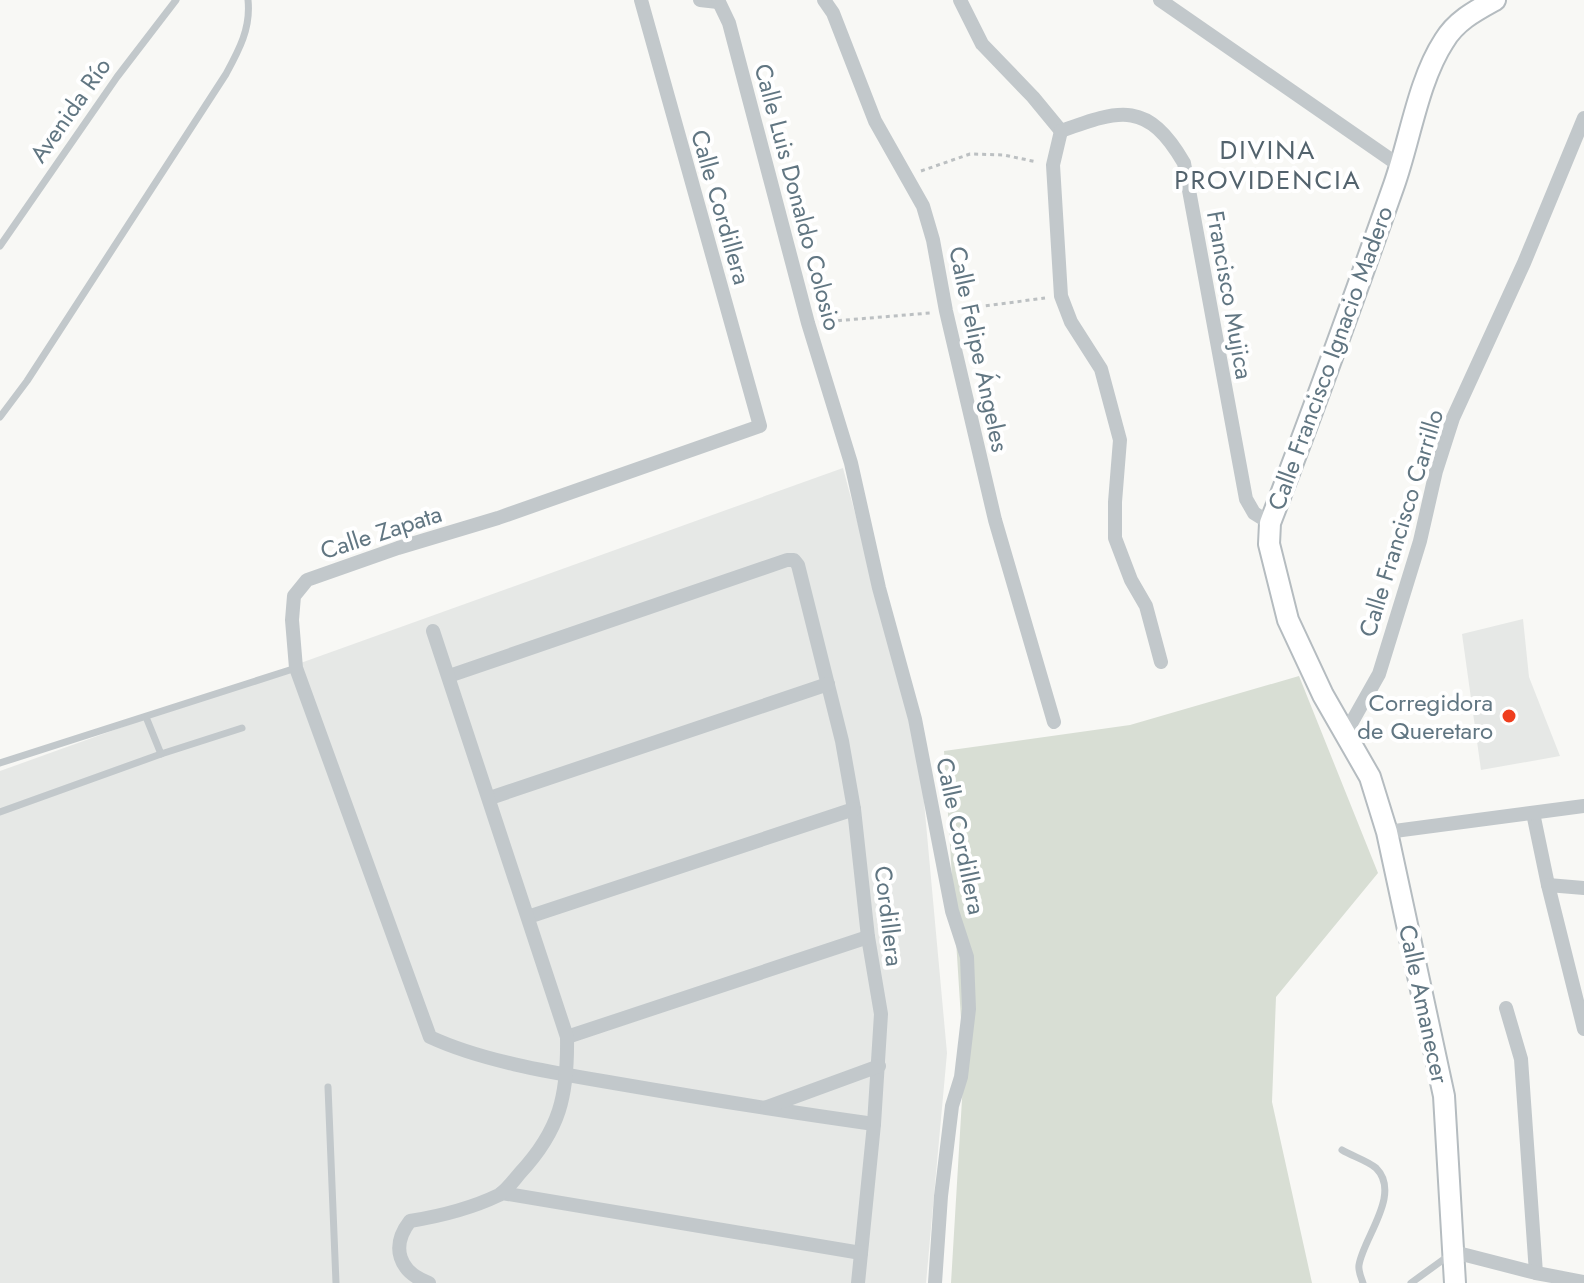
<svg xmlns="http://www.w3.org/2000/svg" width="1584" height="1283" font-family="Jost,sans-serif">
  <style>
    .built { fill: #e6e8e6 }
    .green { fill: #d8ded4 }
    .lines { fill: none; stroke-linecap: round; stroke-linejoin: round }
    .secondary-casing { stroke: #b5bcc0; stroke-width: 24 }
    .path { stroke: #bcc0c2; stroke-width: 3; stroke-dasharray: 4 4; stroke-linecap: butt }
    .lane { stroke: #c2c8cb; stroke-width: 7 }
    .street { stroke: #c2c8cb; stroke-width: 14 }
    .secondary { stroke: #fff; stroke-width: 20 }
    .poi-dot { fill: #ef3e1e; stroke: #fff; stroke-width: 3 }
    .labels { text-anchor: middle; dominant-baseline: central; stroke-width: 8; stroke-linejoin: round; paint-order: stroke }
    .street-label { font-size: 24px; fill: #617682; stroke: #fff }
    .poi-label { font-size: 24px; fill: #617682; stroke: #fff; text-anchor: end }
    .neighbourhood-label { font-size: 26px; letter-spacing: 2px; fill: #53636d; stroke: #fff }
  </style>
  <rect width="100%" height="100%" fill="#f8f8f5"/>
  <g class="built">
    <path d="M843 468 920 758 947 1053 926 1283H0V771Z"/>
    <path d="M1523 619 1529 677 1560 756 1481 770 1462 634Z"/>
  </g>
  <path class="green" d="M1299 676 1378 873 1276 997 1272 1102 1312 1283H951L964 1066 944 751 1130 725Z"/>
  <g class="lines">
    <defs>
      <path id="secondary" d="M1455 1283 1444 1096 1387 832 1370 777 1323 695 1288 620 1269 544 1270 523C1313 411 1354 298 1394 185 1410 140 1418 81 1444 41 1456 21 1475 11 1495 0"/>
    </defs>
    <use href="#secondary" class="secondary-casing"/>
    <g class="path">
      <path d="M921 171 970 154 1004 155 1037 162"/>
      <path d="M962 309 1045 298"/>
      <path d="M822 322 930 313"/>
    </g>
    <g class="lane">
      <path d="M0 246 117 77 176 0"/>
      <path d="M0 417 27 381 226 74C239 50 251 28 248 0"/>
      <path d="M146 717 161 754 242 728"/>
      <path d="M0 763 296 668"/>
      <path d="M0 812 161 754"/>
      <path d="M328 1087 336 1283"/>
      <path d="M1342 1150C1352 1156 1368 1161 1376 1168 1402 1194 1363 1238 1359 1265 1358 1271 1361 1277 1363 1283"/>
      <path d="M1411 1283 1451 1254"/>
    </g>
    <g class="street">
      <path d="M641 0 760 426 498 518 398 548 307 580 294 596 292 620 296 668 430 1037C484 1062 555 1073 614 1083 701 1098 787 1112 874 1124"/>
      <path d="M700 0 718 2"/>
      <path d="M718 0 729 23 808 323 851 463 879 588 915 719 952 911 967 957 969 1009 961 1077 952 1106 941 1196 935 1283"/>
      <path d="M824 0 833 13 875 121 923 206 933 240 946 311 995 520 1054 722"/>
      <path d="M960 0 982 44 1033 97 1061 131"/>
      <path d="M1160 0 1400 166"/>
      <path d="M1061 131 1053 165 1061 296 1071 322 1101 369 1120 440 1115 502V538L1131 580 1146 606 1161 662"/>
      <path d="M1061 131C1121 109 1148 101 1184 163L1246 499 1254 513 1270 523"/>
      <path d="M449 676 787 560H794L798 565 842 741 854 809 868 937 881 1014 874 1124 858 1283"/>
      <path d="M1344 736 1379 674 1420 541 1436 471 1453 418 1524 263 1584 118"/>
      <path d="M490 798 828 684"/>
      <path d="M1533 813 1548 885 1584 1029"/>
      <path d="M1387 832 1584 806"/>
      <path d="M1548 885 1584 888"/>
      <path d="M528 917 854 809"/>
      <path d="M1506 1008 1521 1059 1536 1273"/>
      <path d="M567 1037 868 937"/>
      <path d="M767 1107 879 1066"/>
      <path d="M502 1193 861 1253"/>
      <path d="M1454 1252 1536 1273 1584 1282"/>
      <path d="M429 1283C399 1272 390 1247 410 1221 441 1216 470 1209 499 1195 507 1190 514 1180 520 1173 560 1130 568 1095 567 1037L433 631"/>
    </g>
    <use href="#secondary" class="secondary"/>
  </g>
  <circle class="poi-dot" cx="1509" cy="716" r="8"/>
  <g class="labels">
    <g class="street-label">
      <text transform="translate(70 110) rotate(-55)">Avenida Río</text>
      <text transform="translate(798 197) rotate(75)">Calle Luis Donaldo Colosio</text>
      <text transform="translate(721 207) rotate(74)">Calle Cordillera</text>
      <text transform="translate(1230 295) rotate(80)">Francisco Mujica</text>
      <text transform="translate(979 349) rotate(78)">Calle Felipe Ángeles</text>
      <text transform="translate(1330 358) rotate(-70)">Calle Francisco Ignacio Madero</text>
      <text transform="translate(1401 523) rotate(-73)">Calle Francisco Carrillo</text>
      <text transform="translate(381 532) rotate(-18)">Calle Zapata</text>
      <text transform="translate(961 836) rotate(78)">Calle Cordillera</text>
      <text transform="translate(889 916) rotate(83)">Cordillera</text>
      <text transform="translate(1424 1004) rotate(78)">Calle Amanecer</text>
    </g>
    <g class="poi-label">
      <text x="1493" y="702">Corregidora<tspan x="1493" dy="28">de Queretaro</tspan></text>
    </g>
    <g class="neighbourhood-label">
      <text x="1268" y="150">DIVINA<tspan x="1268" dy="30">PROVIDENCIA</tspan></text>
    </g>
  </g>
</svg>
